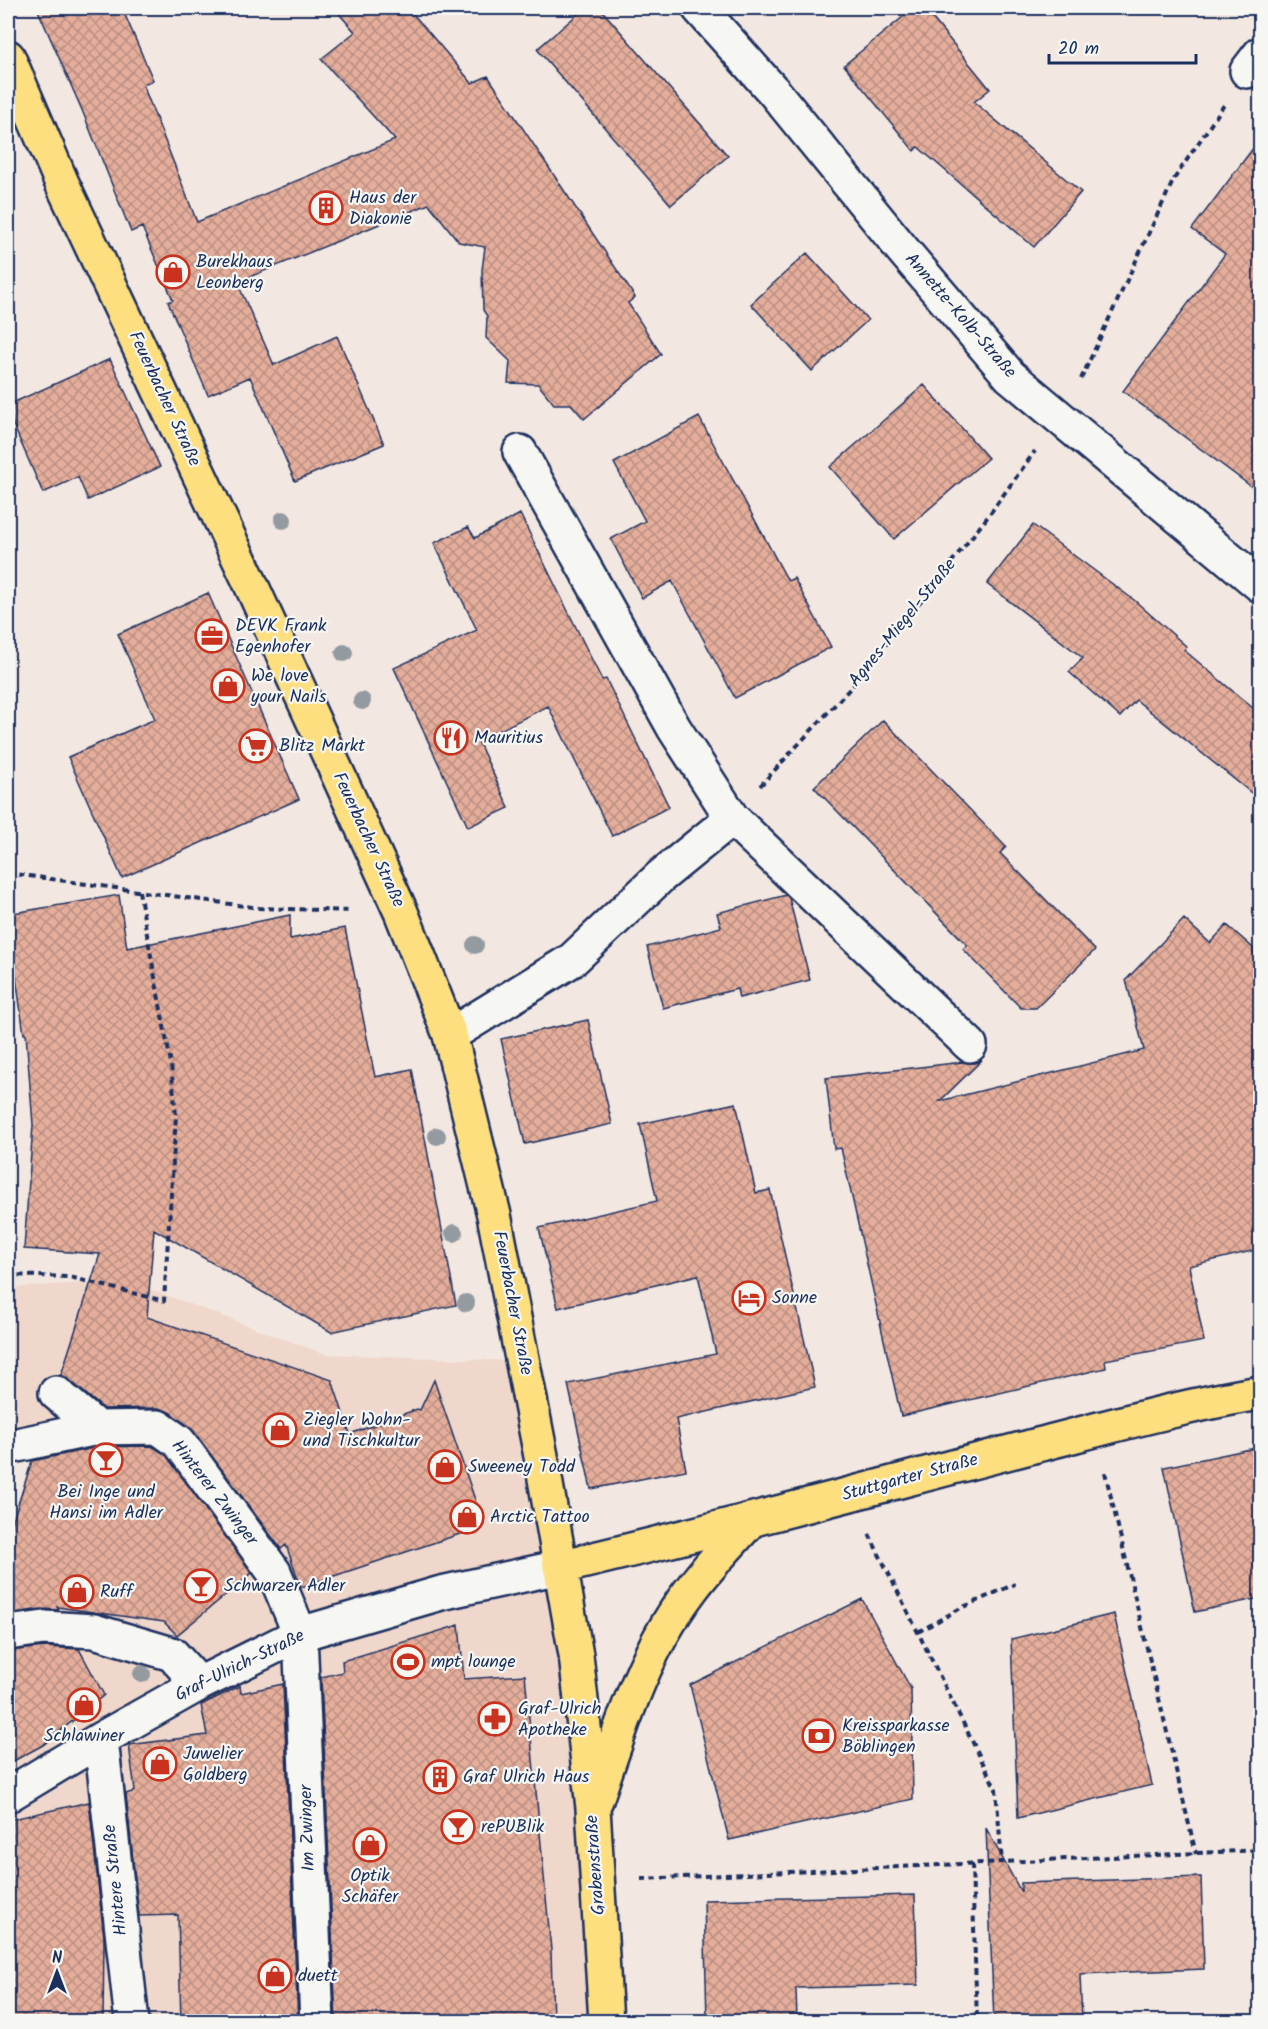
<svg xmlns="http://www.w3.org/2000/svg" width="1268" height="2029" font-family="Kalam,sans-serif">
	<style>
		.built { fill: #efd7cc }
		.building { fill: url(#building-cross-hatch); stroke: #1b2f5e; stroke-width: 1.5 }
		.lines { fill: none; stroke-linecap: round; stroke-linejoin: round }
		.minor-casing { stroke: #1b2f5e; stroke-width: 38 }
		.major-casing { stroke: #1b2f5e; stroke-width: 38 }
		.path { stroke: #1b2f5e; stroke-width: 4; stroke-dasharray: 6 4.5; stroke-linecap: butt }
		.minor { stroke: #f6f6f2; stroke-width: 33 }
		.major { stroke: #fedf80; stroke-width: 33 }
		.tree { fill: #939aa0 }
		.labels { text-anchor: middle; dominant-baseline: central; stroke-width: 4.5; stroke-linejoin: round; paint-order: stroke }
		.poi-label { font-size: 18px; fill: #1b2f5e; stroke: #f6f6f2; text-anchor: start }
		.street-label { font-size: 18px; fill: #1b2f5e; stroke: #f6f6f2 }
	</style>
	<defs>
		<pattern id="building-cross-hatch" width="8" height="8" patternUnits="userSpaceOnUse" patternTransform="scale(1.5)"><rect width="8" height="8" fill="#e5ae9b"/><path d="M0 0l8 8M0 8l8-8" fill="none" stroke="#b98e82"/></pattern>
	</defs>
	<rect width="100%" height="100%" fill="#f3e8e1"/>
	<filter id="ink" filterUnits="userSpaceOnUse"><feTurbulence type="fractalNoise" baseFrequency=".0167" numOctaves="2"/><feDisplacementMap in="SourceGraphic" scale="12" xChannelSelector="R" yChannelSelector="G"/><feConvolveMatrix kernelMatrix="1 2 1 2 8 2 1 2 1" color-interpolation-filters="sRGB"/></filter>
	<g filter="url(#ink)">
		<path class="built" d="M125,1280l200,74 194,7 95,493 -1,167h-605v-373l15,-4 -1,-42 -12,-79 42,-7 47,-10 -11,-58 -80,3v-163z"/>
		<path class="building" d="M37,8h85l31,72 -10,5 54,137 198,-82 -74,-81 34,-27 -21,-24h74l64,75 16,-7 147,221 -7,6 33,51 -77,65 -13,-15h-17l-16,-20 -30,-1 2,-22 -24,-23 1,-22 -4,-6 -1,-40 3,-23 -26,-5 -30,-38 -192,78 37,83 63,-29 47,108 -89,37 -45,-104 -42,18 -40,-93 5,-2 -31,-73 -11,5 -49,-122z
			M585,8h15l128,148 -57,49 -134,-156z
			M914,8h10l66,81 -16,13 107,90 -47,55 -116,-100 -4,4 -70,-86z
			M1260,139v354l-137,-102 102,-137 -33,-25z
			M807,253l61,67 -56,51 -61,-67z
			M110,359l50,108 -72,33 -10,-23 -35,16 -35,-80v-8z
			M924,385l64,73 -94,81 -64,-72z
			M699,417l89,164 6,-3 37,69 -96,51 -63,-117 -30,17 -31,-59 34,-18 -31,-58z
			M520,514l82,166 4,-1 63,128 -57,29 -64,-130 -70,35 31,67 -41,19 -74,-159 83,-38 -43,-87 34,-16 7,11z
			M1033,525l101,75 53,47 -3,3 76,64v86l-124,-100 -16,17 -51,-45 14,-14 -96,-74z
			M208,593l91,206 -177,79 -54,-121 87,-38 -37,-85z
			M883,720l123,127 -6,6 95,97 -59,58h-15l-58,-59 4,-4 -153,-158z
			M119,895l8,53 163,-33v24l55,-11 30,149 37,-8 44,236 -125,27 -177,-103 -7,88 185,63 18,54 67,-25 3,1 14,-30 50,146 -183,61 -15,-42 -5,4 -91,-122 -21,-15 -11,-4 -54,1 -36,-30 -7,-4 39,-121 -76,-5 9,-124 -7,-91h-2l-10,-71h-2l-4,-25v-24z
			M786,895l3,3 21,82 -71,18 -2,-9 -74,19 -16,-61 74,-20 -4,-14z
			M1184,919l26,24 17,-18 26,23 7,36v265l-71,17 15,75 -99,19 1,8 -205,48 -60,-268 -7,1 -8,-71 137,-16 12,1 7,-3 -42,41 204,-51 -18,-70z
			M588,1020l24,104 -87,20 -24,-105z
			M736,1103l20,90 14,-3 45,197 -139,32 10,51 -95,19 -23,-105 148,-30 -18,-79 -140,33 -19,-80 118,-27 -17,-77z
			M152,1446l14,9 86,118 -75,62 -13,-13 -107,-15 2,3 -18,-1 -33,5v-101l4,10 20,-62 67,-14z
			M1260,1447v151l-65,14 -31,-145z
			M862,1599l49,90 2,110 -184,41 -39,-155z
			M1114,1614l38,171 -134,33 -7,-179z
			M459,1625l5,54 61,-4 26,275 2,72h-217l-15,-345 22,-5 -1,-11z
			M45,1647l34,2 25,46 -61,50 -35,19v-113z
			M283,1684l15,338h-117l-3,-107 -39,1 -13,-122 9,-3 -6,-46 78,-10 -6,-30 39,-19 1,7z
			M89,1802l15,136 -1,84h-95v-202z
			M986,1828l35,64v-9l180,-6 3,92 -124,5 2,48h-88z
			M915,1895l3,90 -122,3 1,34h-90l-3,-122z"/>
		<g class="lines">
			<defs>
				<path id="minor" d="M699,8l76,85 127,156 108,127 250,209
					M1247,71l13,-17
					M520,452l154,276 58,90 238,227
					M450,1035l122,-75 89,-84 71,-58
					M56,1393l41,35
					M8,1447l89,-19 61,-1 21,15 95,130 26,62 17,388
					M8,1633l36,-5 50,3 78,23 27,30
					M101,1739l31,283
					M8,1795l93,-56 98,-55 101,-50 141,-41 119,-26"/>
				<path id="major" d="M8,57l53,124 187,397 153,334 49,123 44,180 47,241 35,199 17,153 13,214
					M560,1567c155,-36 308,-78 462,-118 79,-20 158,-43 238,-56
					M596,1800c25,-73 47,-147 94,-209 18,-25 40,-47 60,-70"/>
			</defs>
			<use href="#minor" class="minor-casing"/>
			<use href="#major" class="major-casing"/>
			<path class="path" d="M1081,379l93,-200 50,-74
				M760,786l96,-104 130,-163 49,-68
				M8,873l251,35 93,3
				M8,1275l62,2 94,24 12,-185 -5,-52 -32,-173
				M1105,1472l91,382
				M869,1534l127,255 6,74
				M918,1632l43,-24 54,-24
				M972,1864l5,158
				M641,1879l619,-29"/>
			<use href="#minor" class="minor"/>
			<use href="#major" class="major"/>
		</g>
		<g class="tree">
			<circle cx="283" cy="520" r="9"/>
			<circle cx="344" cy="653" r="9"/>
			<circle cx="362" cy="701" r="9"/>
			<circle cx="475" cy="945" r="9"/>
			<circle cx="437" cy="1136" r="9"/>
			<circle cx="454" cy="1233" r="9"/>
			<circle cx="466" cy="1303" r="9"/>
			<circle cx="142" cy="1674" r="9"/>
		</g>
	</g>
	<defs>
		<symbol id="building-ring" viewBox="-11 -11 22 22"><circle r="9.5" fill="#f6f6f2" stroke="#c8321e" stroke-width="1.5"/><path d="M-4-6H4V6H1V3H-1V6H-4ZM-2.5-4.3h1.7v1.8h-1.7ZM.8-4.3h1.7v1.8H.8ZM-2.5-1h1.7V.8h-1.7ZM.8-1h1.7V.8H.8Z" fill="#c8321e"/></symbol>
		<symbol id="shop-ring" viewBox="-11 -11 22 22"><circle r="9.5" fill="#f6f6f2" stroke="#c8321e" stroke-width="1.5"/><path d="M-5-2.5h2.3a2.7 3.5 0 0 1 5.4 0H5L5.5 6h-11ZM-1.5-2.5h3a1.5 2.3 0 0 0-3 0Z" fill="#c8321e"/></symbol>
		<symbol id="office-ring" viewBox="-11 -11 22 22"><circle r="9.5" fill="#f6f6f2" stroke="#c8321e" stroke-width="1.5"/><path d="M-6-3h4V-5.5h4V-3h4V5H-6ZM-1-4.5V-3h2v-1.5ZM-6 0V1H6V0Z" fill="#c8321e"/></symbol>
		<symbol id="restaurant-ring" viewBox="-11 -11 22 22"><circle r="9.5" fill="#f6f6f2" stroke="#c8321e" stroke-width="1.5"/><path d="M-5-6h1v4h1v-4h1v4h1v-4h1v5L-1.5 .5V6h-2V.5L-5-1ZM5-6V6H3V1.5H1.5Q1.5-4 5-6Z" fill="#c8321e"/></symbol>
		<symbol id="supermarket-ring" viewBox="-11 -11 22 22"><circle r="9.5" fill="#f6f6f2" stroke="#c8321e" stroke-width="1.5"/><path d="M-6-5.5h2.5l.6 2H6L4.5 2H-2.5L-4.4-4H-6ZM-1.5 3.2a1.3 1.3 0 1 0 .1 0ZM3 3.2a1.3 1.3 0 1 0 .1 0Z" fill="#c8321e"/></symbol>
		<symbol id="hotel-ring" viewBox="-11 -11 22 22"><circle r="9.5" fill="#f6f6f2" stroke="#c8321e" stroke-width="1.5"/><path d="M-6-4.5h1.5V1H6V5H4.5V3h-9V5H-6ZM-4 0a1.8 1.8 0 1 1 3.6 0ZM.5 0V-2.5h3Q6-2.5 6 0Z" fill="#c8321e"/></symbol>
		<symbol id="bar-ring" viewBox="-11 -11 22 22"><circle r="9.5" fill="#f6f6f2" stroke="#c8321e" stroke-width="1.5"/><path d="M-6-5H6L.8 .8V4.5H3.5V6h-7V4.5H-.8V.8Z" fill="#c8321e"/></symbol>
		<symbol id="stadium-ring" viewBox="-11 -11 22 22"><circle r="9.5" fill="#f6f6f2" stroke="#c8321e" stroke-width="1.5"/><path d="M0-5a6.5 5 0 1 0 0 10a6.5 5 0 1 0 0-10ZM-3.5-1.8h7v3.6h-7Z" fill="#c8321e"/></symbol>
		<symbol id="pharmacy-ring" viewBox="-11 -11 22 22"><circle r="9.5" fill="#f6f6f2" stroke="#c8321e" stroke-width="1.5"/><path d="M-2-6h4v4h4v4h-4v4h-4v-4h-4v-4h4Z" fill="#c8321e"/></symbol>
		<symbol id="bank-ring" viewBox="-11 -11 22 22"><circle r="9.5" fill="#f6f6f2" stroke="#c8321e" stroke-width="1.5"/><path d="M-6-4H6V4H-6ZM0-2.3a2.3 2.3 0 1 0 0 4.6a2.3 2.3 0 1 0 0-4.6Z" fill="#c8321e"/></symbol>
	</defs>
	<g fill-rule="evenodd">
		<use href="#building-ring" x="307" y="189" width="38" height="38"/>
		<use href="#shop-ring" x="154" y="253" width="38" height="38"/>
		<use href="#office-ring" x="193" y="617" width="38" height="38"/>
		<use href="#shop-ring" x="209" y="667" width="38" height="38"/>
		<use href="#restaurant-ring" x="432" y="719" width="38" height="38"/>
		<use href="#supermarket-ring" x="237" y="727" width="38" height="38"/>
		<use href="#hotel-ring" x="730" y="1279" width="38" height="38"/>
		<use href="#shop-ring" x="261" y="1411" width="38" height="38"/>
		<use href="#bar-ring" x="87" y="1441" width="38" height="38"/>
		<use href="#shop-ring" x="426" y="1448" width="38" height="38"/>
		<use href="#shop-ring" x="448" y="1498" width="38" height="38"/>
		<use href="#bar-ring" x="182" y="1567" width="38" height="38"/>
		<use href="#shop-ring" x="58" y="1573" width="38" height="38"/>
		<use href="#stadium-ring" x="389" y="1643" width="38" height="38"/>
		<use href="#shop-ring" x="65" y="1686" width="38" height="38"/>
		<use href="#pharmacy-ring" x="476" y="1700" width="38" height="38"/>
		<use href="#bank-ring" x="800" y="1717" width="38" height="38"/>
		<use href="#shop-ring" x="141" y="1745" width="38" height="38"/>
		<use href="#building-ring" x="421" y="1758" width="38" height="38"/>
		<use href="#bar-ring" x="439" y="1808" width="38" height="38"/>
		<use href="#shop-ring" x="351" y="1826" width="38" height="38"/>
		<use href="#shop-ring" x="256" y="1957" width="38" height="38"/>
	</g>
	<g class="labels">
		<g class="poi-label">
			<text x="349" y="198">Haus der<tspan x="349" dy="21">Diakonie</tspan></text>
			<text x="196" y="262">Burekhaus<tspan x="196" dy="21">Leonberg</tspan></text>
			<text x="235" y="626">DEVK Frank<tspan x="235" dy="21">Egenhofer</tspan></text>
			<text x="251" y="676">We love<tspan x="251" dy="21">your Nails</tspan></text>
			<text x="474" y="738">Mauritius</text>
			<text x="279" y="746">Blitz Markt</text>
			<text x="772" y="1298">Sonne</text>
			<text x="303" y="1420">Ziegler Wohn-<tspan x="303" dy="21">und Tischkultur</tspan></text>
			<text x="468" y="1467">Sweeney Todd</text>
			<text x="106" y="1492" text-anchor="middle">Bei Inge und<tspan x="106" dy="21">Hansi im Adler</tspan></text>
			<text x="490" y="1517">Arctic Tattoo</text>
			<text x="224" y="1586">Schwarzer Adler</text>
			<text x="100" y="1592">Ruff</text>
			<text x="431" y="1662">mpt lounge</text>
			<text x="518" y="1709">Graf-Ulrich<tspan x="518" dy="21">Apotheke</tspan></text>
			<text x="842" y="1726">Kreissparkasse<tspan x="842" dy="21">Böblingen</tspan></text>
			<text x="84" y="1736" text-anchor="middle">Schlawiner</text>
			<text x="183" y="1754">Juwelier<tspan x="183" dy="21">Goldberg</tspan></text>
			<text x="463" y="1777">Graf Ulrich Haus</text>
			<text x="481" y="1827">rePUBlik</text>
			<text x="370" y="1876" text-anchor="middle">Optik<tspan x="370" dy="21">Schäfer</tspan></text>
			<text x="298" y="1976">duett</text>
		</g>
		<g class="street-label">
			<text transform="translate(960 316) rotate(49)">Annette-Kolb-Straße</text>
			<text transform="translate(164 399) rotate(65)">Feuerbacher Straße</text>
			<text transform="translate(903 623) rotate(-51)">Agnes-Miegel-Straße</text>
			<text transform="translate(368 840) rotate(65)">Feuerbacher Straße</text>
			<text transform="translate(512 1303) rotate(79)">Feuerbacher Straße</text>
			<text transform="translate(910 1478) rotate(-15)">Stuttgarter Straße</text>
			<text transform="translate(214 1493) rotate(52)">Hinterer Zwinger</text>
			<text transform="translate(240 1666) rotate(-26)">Graf-Ulrich-Straße</text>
			<text transform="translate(308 1828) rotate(-92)">Im Zwinger</text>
			<text transform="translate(596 1865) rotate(-94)">Grabenstraße</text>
			<text transform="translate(116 1880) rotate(-96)">Hintere Straße</text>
		</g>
	</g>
	<rect width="1268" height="2029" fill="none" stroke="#f6f6f2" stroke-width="30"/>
	<rect x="15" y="15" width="1238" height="1999" fill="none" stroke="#1b2f5e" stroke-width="2" filter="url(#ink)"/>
	<g transform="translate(57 1972)" stroke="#f6f6f2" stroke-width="4.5" paint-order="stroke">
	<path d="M0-4.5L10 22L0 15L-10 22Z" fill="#1b2f5e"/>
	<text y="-9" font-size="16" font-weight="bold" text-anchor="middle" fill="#1b2f5e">N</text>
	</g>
	<path d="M1049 54v9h147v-9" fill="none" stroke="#1b2f5e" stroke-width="3"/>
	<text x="1058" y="54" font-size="18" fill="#1b2f5e" stroke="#f6f6f2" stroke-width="4.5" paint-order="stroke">20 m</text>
</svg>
